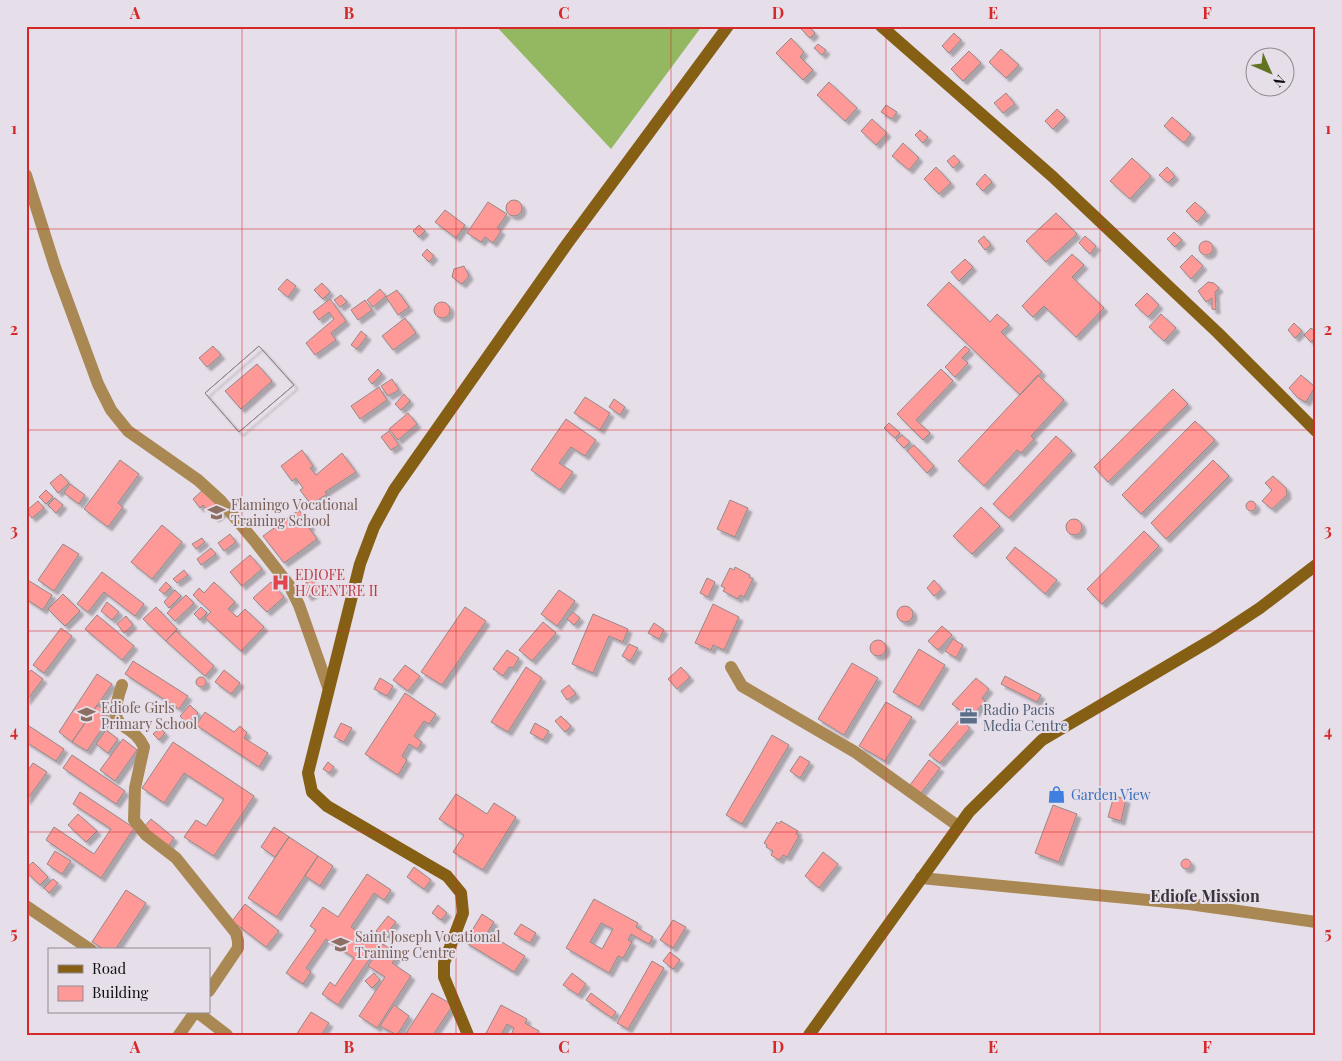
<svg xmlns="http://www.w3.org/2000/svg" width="1342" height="1061" font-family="'Playfair Display',serif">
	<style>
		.forest { fill: #93b861 }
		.building { fill: #fe9998; stroke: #968888; fill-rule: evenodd; filter: url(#shadow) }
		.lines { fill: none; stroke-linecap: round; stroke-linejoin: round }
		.street { stroke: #a98853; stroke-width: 12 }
		.secondary { stroke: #855f14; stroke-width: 12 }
		.grid { fill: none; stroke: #d62828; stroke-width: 1; stroke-opacity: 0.55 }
		.labels { text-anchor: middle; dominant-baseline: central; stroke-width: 4; stroke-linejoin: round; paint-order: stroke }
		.education-label { font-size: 14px; fill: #785e54; stroke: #e6dee8; text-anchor: start }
		.health-label { font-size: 14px; fill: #be3a42; stroke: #e6dee8; text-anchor: start }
		.service-label { font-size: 14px; fill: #4e5e75; stroke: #e6dee8; text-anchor: start }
		.shop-label { font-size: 14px; fill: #366cbe; stroke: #e6dee8; text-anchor: start }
		.quarter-label { font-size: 16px; font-weight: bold; fill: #39333c; stroke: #e6dee8 }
		.neatline { fill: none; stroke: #d62828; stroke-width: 2 }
		.grid-label { font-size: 16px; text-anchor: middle; font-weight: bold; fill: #d62828 }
	</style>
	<defs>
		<filter id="shadow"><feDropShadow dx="4" dy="4" stdDeviation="1" flood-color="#0004"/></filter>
	</defs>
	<rect width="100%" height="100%" fill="#e6dee8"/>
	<path class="forest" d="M496,26h206l-91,123z"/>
	<path class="building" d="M804,26h4l7,7 -5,5 -9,-9z
		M954,33l7,7 -12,13 -7,-7z
		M791,38l13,14 -4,5 13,13 -10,10 -27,-27z
		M818,44l8,6 -4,5 -8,-7z
		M1001,49l18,16 -13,13 -17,-16z
		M969,51l12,12 -18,18 -12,-12z
		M829,82l28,26 -12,13 -28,-26z
		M1006,93l9,11 -12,9 -9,-10z
		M886,105l11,7 -5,7 -11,-7z
		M1057,109l8,8 -12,12 -8,-8z
		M1172,117l19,17 -7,9 -20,-17z
		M872,119l15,14 -11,12 -15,-14z
		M920,130l8,7 -5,6 -8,-8z
		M903,143l16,15 -10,12 -17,-14z
		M954,155l6,7 -7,6 -6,-7z
		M1132,158l19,18 -21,23 -20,-18z
		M936,167l15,16 -12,11 -15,-15z
		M1167,167l8,9 -7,7 -9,-8z
		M985,174l7,8 -9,9 -7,-7z
		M506 208a8 8 0 1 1 16 0a8 8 0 1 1-16 0Z
		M488,202l19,12 -10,14 4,3 -8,12 -8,-6 -4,5 -14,-9z
		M1195,202l11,10 -9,10 -11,-11z
		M445,210l20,15 -9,13 -21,-16z
		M1056,213l21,21 -31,28 -20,-21z
		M419,225l6,6 -6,6 -6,-6z
		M1174,232l8,8 -7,7 -8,-8z
		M984,236l7,9 -6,5 -7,-9z
		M1085,236l11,10 -6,8 -11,-11z
		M1199 248a7 7 0 1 1 14 0a7 7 0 1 1-14 0Z
		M427,249l7,7 -5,6 -7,-7z
		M1072,254l12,11 -12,12 32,31 -28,29 -32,-31 -11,11 -11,-11z
		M1192,255l11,11 -12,13 -11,-12z
		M965,259l8,8 -14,14 -8,-9z
		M464,266l5,10 -7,8 -10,-7 2,-8z
		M287,279l9,7 -8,11 -10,-8z
		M949,282l41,40 7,-8 12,11 -8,7 41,40 -22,23 -93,-90z
		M1208,282l6,1 5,5 -4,4 1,18 -4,-1v-11l-6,4 -8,-11z
		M322,283l8,9 -7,7 -9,-9z
		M380,289l6,7 -13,11 -6,-7z
		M397,290l12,17 -11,8 -12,-18z
		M1147,293l12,12 -11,12 -13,-12z
		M341,295l6,7 -7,5 -6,-7z
		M330,299l16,22 -15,12 5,7 -21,15 -9,-12 28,-24 -5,-7 -10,8 -6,-8z
		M365,300l7,10 -14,10 -7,-10z
		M434 310a8 8 0 1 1 16 0a8 8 0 1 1-16 0Z
		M1161,314l15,14 -12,13 -15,-14z
		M405,318l11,15 -23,17 -11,-14z
		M1294,323l8,8 -7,7 -7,-8z
		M1311,328l5,4v5l-5,5 -7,-7z
		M361,331l6,5 -10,13 -6,-4z
		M213,346l8,9 -14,12 -8,-9z
		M259,346l35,39 -55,47 -34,-39zM257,364l15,17 -31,28 -16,-18z
		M259,346l35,39 -55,47 -34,-39z
		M965,346l5,4 -8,8 6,5 -13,14 -10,-10z
		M378,369l4,5 -10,10 -4,-5z
		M941,369l12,12 -37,39 14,13 -7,7 -26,-26z
		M1038,375l26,25 -33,36 3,3 -13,14 -4,-3 -33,36 -26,-25z
		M1301,375l14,12 -9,15 -8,-4 -9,-10z
		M392,379l7,11 -11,6 -7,-10z
		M379,387l8,13 -27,19 -9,-13z
		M1173,389l15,15 -80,78 -14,-15z
		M404,394l6,7 -9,9 -6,-6z
		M585,397l25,16 -10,17 -26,-17z
		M614,399l11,8 -5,8 -11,-8z
		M408,413l9,11 -19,16 -9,-11z
		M566,419l30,21 -11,16 -14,-9 -12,16 14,9 -13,18 -29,-20z
		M1195,421l20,19 -74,74 -19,-19z
		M889,423l11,10 -5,5 -11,-10z
		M389,431l10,14 -8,5 -10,-13z
		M902,435l8,7 -6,6 -8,-8z
		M1056,436l16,15 -63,67 -16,-14z
		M914,445l20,21 -7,7 -20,-22z
		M302,450l11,16 -3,2 6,7 26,-22 14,19 -31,20 2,2 -13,9h-4l-10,-13 3,-2 -7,-10 -4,3 -11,-15z
		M120,460l19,14 -21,29 5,4 -15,20 -24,-18z
		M1213,460l16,16 -63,63 -15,-16z
		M61,474l8,9 -11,10 -8,-10z
		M1273,476l13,12 1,7 -15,14 -10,-8 10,-11 -7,-7z
		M70,484l15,11 -6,9 -15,-11z
		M204,489l19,23 -8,6 -12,-13 -3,3 -7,-9z
		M46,490l7,7 -7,7 -7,-7z
		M55,498l8,7 -7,8 -8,-8z
		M730,500l18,8 -13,29 -18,-8z
		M1246 506a5 5 0 1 1 10 0a5 5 0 1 1-10 0Z
		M38,501l6,7 -12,10 -6,-7z
		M981,507l19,19 -28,28 -19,-18z
		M299,510l12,16 -2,2 8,11 -33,24 -21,-27z
		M1066 527a8 8 0 1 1 16 0a8 8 0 1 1-16 0Z
		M162,525l20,17 -30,37 -21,-17z
		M1144,531l15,15 -57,58 -15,-15z
		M230,534l6,8 -12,9 -6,-8z
		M202,538l3,4 -9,7 -4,-5z
		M63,544l16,10 -25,37 -16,-11z
		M1015,547l42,33 -12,14 -39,-36z
		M211,548l5,6 -15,11 -4,-6z
		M250,555l12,14 -20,17 -12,-14z
		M735,567l15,8 -1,2 4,2 -9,18 -4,-2 -2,4 -15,-8 2,-3 -4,-2 9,-18 4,2z
		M184,570l4,5 -11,8 -4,-4z
		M102,572l42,32 -9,12 -31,-24 -16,20 -11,-8z
		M707,578l8,4 -7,15 -8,-4z
		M26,579l26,16 -9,15 -17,-11z
		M312,579l7,11 -11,7 -7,-11z
		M934,580l8,9 -8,7 -7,-8z
		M166,582l5,5 -7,7 -5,-4z
		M214,582l21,20 -7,7 9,8 8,-8 19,18 -23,24 -36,-33 6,-6 -18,-17 6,-7 5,5z
		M271,582l13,15 -17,15 -14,-14z
		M175,590l6,6 -12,12 -5,-6z
		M559,590l16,11 -18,25 -16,-12z
		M63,594l17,17 -15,15 -17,-17z
		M186,595l8,8 -19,18 -8,-8z
		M107,602l12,10 -7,8 -11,-9z
		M713,604l26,13 -15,33 -11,-5 -2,5 -16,-7z
		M897 614a8 8 0 1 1 16 0a8 8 0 1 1-16 0Z
		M156,607l21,22 -11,12 -23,-22z
		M201,607l6,6 -7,7 -6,-6z
		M465,607l21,14 -44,64 -21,-13z
		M573,612l7,6 -6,7 -7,-6z
		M593,614l35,15 -5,13 -14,-6 -16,37 -21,-9z
		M97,615l37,31 -12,14 -37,-31z
		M126,616l7,9 -9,8 -7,-9z
		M543,622l13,11 -24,28 -13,-11z
		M654,623l10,7 -5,9 -11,-6z
		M942,626l10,9 -14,15 -10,-9z
		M61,628l11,8 -28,37 -11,-8z
		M176,631l38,35 -9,10 -39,-35z
		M953,639l10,6 -7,13 -11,-7z
		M870 648a8 8 0 1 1 16 0a8 8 0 1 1-16 0Z
		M629,644l9,4 -8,13 -8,-5z
		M919,649l26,16 -26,42 -26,-15z
		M507,650l12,8 -6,10 -4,-1 -6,9 -10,-7z
		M133,661l55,35 -9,13 -54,-35z
		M852,663l26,15 -34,57 -26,-16z
		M405,665l15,11 -12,15 -15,-11z
		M526,667l16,11 -34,54 -17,-10z
		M681,667l9,10 -13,12 -9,-10z
		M31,670l12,9 -17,22v-25z
		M224,670l16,13 -9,11 -16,-12z
		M97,674l15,10 -40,58 -13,-10z
		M1005,676l36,19 -4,7 -36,-18z
		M196 682a5 5 0 1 1 10 0a5 5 0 1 1-10 0Z
		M380,678l13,8 -6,10 -13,-7z
		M976,678l13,11 -7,9 3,3 -10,12 -6,-4 -4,5 -13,-10z
		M569,685l7,9 -9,6 -6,-9z
		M405,693l31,21 -7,10 -5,-3 -10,15 8,6 -5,7 -8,-5 -7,12 5,4 -9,15 -33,-21z
		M886,702l26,15 -27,44 -26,-15z
		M97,705l11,7 -7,6 6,3 -20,30 -15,-9z
		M190,705l8,8 -11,11 -7,-8z
		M205,712l29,20 6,-6 7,7 -3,5 24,15 -9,14 -63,-42z
		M561,716l10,10 -6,6 -10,-11z
		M960,719l10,9 -30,35 -11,-8z
		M341,723l11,5 -8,14 -10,-5z
		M535,723l14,8 -6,9 -13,-7z
		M26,724l38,25 -8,12 -30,-19z
		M160,728l5,5 -6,7 -6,-6z
		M106,730l12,9 -10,14 -12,-9z
		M772,735l17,10 -47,79 -16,-9z
		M123,739l14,11 -22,31 -15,-11z
		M173,742l81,54 -40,60 -30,-19 12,-17 10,6 18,-27 -40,-26 -20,30 -22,-15z
		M72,755l53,36 -9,13 -53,-36z
		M800,756l10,6 -10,16 -10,-7z
		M929,760l11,8 -19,25 -11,-8z
		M328,762l6,5 -5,6 -6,-4z
		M33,763l14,9 -21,29v-28z
		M80,792l54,36 -33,50 -55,-38 8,-13 40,27 17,-25 -38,-25z
		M456,794l31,20 7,-11 22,14 -33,53 -30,-18 11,-17 -25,-16z
		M1114,796l12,3 -5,22 -13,-4z
		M1053,805l24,9 -18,48 -24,-9z
		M78,814l19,17 -11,11 -18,-17z
		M151,819l23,19 -7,10 -24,-20z
		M781,821l17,10 -2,3 3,2 -12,21 -4,-2 -4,5 -8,-5 2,-4 -7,-4 1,-2 -3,-2 13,-21 2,2z
		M274,827l15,10 -14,20 -14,-10z
		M289,837l29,19 -41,61 -29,-19z
		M55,851l16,10 -9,13 -15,-10z
		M823,852l15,12 -19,24 -14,-12z
		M318,856l15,10 -13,20 -15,-10z
		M1181 864a5 5 0 1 1 10 0a5 5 0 1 1-10 0Z
		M33,862l15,15 -8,8 -14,-13v-4z
		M414,867l17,13 -7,9 -17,-12z
		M367,874l24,16 -7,10 -10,-7 -23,34 28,18 -41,60 -16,-11 8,-12 5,4 19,-28 -28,-19 -20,29 5,4 -8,12 -17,-11 30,-43 -6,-4 13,-19 15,10z
		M53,879l5,4 -9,10 -5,-5z
		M126,890l20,13 -31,47h-10l-13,-8z
		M594,899l44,24 -2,4 17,10 -4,7 -18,-10 -3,6 4,2 -9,16 -5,-2 -9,17 -43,-25zM601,923l12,6 -11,20 -12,-7z
		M245,904l34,27 -13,16 -34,-26z
		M438,905l9,8 -6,7 -9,-7z
		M482,914l12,8 -7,11 38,23 -11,16 -49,-30z
		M388,916l8,6 -12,15 -8,-6z
		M673,920l13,7 -13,21 -13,-8z
		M521,924l15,9 -6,10 -16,-9z
		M383,944l15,10 -6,9 19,13 -34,52 -18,-12 26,-39 -17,-11z
		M670,952l10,8 -7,9 -10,-8z
		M652,961l12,7 -36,61 -11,-6z
		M374,973l6,7 -8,8 -7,-7z
		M572,973l14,11 -8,11 -15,-10z
		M432,993l21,12 -20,30h-28z
		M591,993l25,19 -4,6 -26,-18z
		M394,1005l15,11 -12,19 -17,-9z
		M501,1005l26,14 -2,4 14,8 -3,4h-25l3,-7 -7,-4 -6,11h-16z
		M311,1012l18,11 -8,12h-25z"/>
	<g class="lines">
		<path class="street" d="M26,175l29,92 43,117 13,26 17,21 70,49 23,21 36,43 32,41 10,20 29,82
			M731,667l11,19 113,66 103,74
			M122,685c-18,52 8,32 22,62l-9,41 -1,32 12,15 30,23 60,75 2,8v7l-29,43
			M921,878l268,26 127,18
			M26,906l65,44
			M197,1012l30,23
			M179,1035l16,-23"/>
		<path class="secondary" d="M881,26l172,151 165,156 98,98
			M468,1035l-24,-58v-14l19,-50 -2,-20 -14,-17 -120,-70 -15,-14 -4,-19 52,-209 14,-37 20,-37 173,-246 161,-218
			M809,1035l160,-223 73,-72 171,-101 47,-31 56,-43"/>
	</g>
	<path class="grid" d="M242,26v1009M456,26v1009M671,26v1009M886,26v1009M1100,26v1009M26,229h1290M26,430h1290M26,631h1290M26,832h1290"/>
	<defs>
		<symbol id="school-bare" viewBox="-9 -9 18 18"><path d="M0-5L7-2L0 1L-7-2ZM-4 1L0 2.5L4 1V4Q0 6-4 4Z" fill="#8d6e63" stroke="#e6dee8" stroke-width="2.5" paint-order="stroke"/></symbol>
		<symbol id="hospital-bare" viewBox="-9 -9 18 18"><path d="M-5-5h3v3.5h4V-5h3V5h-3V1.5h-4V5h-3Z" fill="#e0444e" stroke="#e6dee8" stroke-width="2.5" paint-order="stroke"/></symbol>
		<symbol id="office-bare" viewBox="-9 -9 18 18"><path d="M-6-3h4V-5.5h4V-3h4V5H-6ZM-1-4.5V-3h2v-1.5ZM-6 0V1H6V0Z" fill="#5c6f8a" stroke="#e6dee8" stroke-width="2.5" paint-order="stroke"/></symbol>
		<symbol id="shop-bare" viewBox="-9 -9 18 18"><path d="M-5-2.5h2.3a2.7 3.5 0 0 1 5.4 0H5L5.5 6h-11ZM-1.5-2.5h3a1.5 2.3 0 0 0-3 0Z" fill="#3f7fe0" stroke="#e6dee8" stroke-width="2.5" paint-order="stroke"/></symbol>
	</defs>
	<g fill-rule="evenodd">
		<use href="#school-bare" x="204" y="500" width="25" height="25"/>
		<use href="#hospital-bare" x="268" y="570" width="25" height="25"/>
		<use href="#school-bare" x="74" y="702" width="25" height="25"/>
		<use href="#office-bare" x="956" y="704" width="25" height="25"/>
		<use href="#shop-bare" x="1044" y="782" width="25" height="25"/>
		<use href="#school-bare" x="328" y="932" width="25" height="25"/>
	</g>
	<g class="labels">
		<g class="education-label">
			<text x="231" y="504">Flamingo Vocational<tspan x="231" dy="16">Training School</tspan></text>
			<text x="101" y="707">Ediofe Girls<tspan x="101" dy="16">Primary School</tspan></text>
			<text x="355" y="936">Saint Joseph Vocational<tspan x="355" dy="16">Training Centre</tspan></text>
		</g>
		<g class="health-label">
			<text x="295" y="574">EDIOFE<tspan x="295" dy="16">H/CENTRE II</tspan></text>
		</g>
		<g class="service-label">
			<text x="983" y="709">Radio Pacis<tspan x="983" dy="16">Media Centre</tspan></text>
		</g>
		<g class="shop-label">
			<text x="1071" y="794">Garden View</text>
		</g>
		<g class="quarter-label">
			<text x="1205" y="895">Ediofe Mission</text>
		</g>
	</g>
	<rect width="1342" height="1061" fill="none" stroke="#e6dee8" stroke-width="55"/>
	<rect x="48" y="948" width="162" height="65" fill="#e6dee8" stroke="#908a92"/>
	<rect x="58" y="965" width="25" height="8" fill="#855f14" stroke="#908a92"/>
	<text x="92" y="974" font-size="15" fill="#0f0d10">Road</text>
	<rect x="58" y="986" width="25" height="15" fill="#fe9998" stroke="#908a92"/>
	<text x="92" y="998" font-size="15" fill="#0f0d10">Building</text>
	<g transform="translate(1270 72) rotate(135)"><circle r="24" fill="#e6dee8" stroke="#908a92"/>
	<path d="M0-4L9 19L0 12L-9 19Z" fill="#627422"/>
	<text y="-8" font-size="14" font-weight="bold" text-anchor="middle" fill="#0f0d10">N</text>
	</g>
	<rect x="28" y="28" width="1286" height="1006" class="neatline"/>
	<g class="grid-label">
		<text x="135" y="19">A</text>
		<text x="349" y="19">B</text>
		<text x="564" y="19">C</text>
		<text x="778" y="19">D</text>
		<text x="993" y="19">E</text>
		<text x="1207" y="19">F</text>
		<text x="14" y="134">1</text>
		<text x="1328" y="134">1</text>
		<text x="14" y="335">2</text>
		<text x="1328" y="335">2</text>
		<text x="14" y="536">3</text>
		<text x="1328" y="536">3</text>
		<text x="14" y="737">4</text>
		<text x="1328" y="737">4</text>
		<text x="14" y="939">5</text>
		<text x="1328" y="939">5</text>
		<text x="135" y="1053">A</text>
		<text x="349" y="1053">B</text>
		<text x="564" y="1053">C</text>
		<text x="778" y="1053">D</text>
		<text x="993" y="1053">E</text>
		<text x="1207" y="1053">F</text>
	</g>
</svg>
